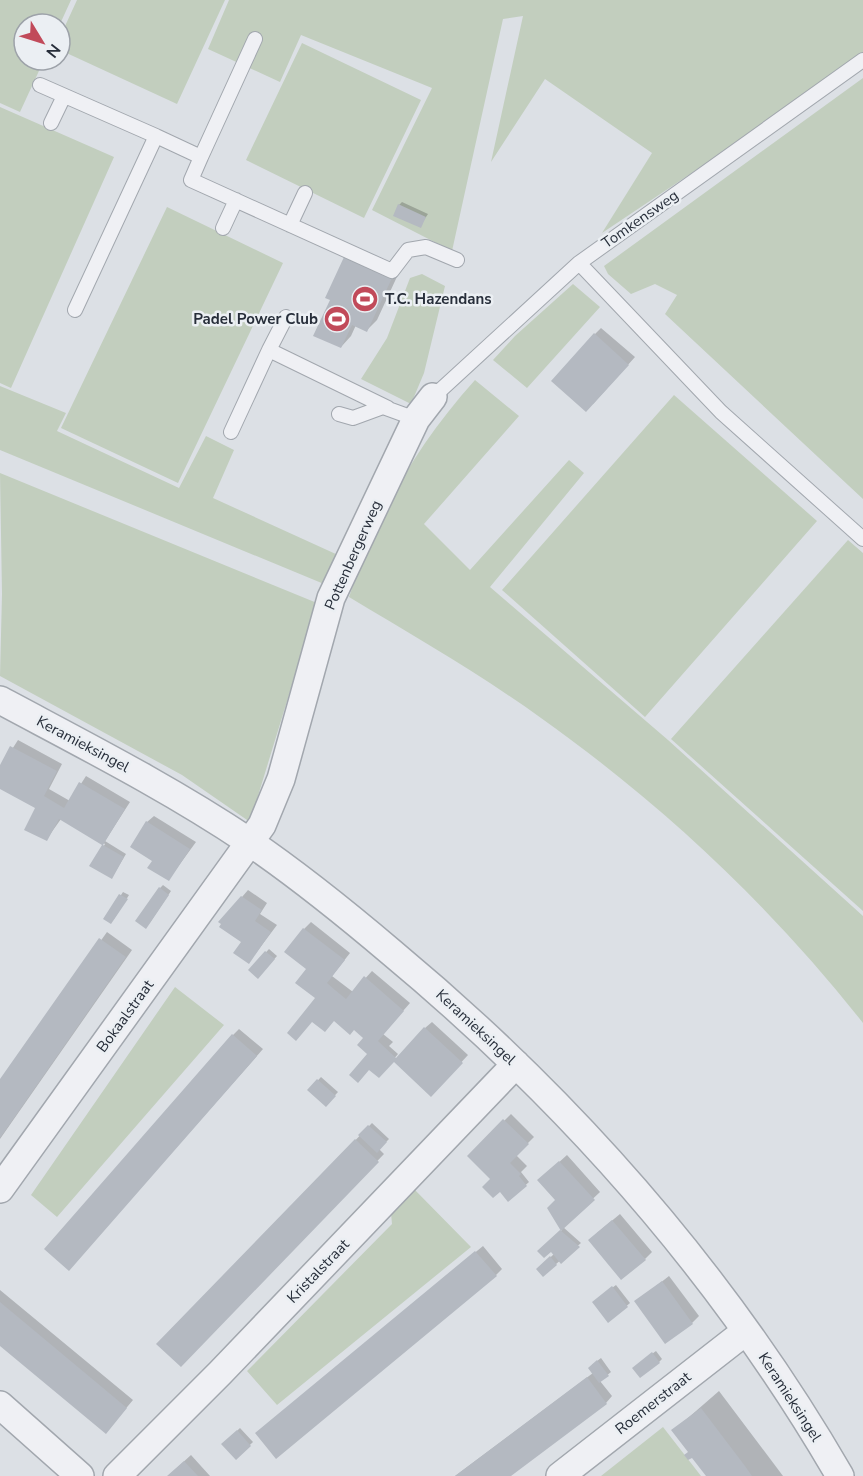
<svg xmlns="http://www.w3.org/2000/svg" width="863" height="1476" font-family="'Nunito Sans',sans-serif">
	<style>
		.green { fill: #c2cebe }
		.shadow { fill: #0003 }
		.building { fill: #b4b9c1 }
		.lines { fill: none; stroke-linecap: round; stroke-linejoin: round }
		.lane-casing { stroke: #a2a7ae; stroke-width: 16 }
		.street-casing { stroke: #a2a7ae; stroke-width: 30 }
		.lane { stroke: #eff0f4; stroke-width: 14 }
		.street { stroke: #eff0f4; stroke-width: 27 }
		.labels { text-anchor: middle; dominant-baseline: central; stroke-width: 5; stroke-linejoin: round; paint-order: stroke }
		.street-label { font-size: 15px; fill: #272e3a; stroke: #ebeff3 }
		.poi-label { font-size: 15px; font-weight: bold; fill: #272e3a; stroke: #ebeff3; text-anchor: start }
	</style>
	<rect width="100%" height="100%" fill="#dce0e5"/>
	<path class="green" d="M0,0h71l-11,24h-36v36h20l-24,52 -20,-9z
		M77,0h148l-48,104 -117,-54v-13z
		M229,0h634v54l-113,80 -148,99 50,-80 -107,-74 -54,83 32,-146 -20,3 -51,232 -80,-41 60,-122 -131,-53 -21,47 -72,-33z
		M302,43l119,57 -57,118 -118,-58z
		M863,78v421l-198,-185 12,-19 -22,-11 -24,10 -23,-20 -4,-8z
		M0,107l114,50 -103,231 -11,-5z
		M167,207l116,56 -105,220 -117,-55z
		M422,274l23,12 -21,87 -13,31 -50,-25 26,-41 23,-60z
		M573,284l27,23 -73,81 -34,-28 22,-24z
		M475,380l44,36 -95,108 46,46 99,-110 15,13 -94,114 178,153 195,176v107c-92,-117 -201,-219 -322,-305 -61,-44 -127,-82 -192,-121 30,-85 66,-150 126,-217z
		M0,386l66,27 -9,18 122,57 27,-52 28,14 -21,48 125,57 -14,29 -324,-134z
		M674,395l143,126 -172,196 -143,-127z
		M0,473l317,130 -67,219 -68,-47 -182,-99 2,-82z
		M848,540l15,13v358l-192,-172z
		M175,987l49,38 -167,192 -26,-22z
		M414,1189l57,58 -194,158 -30,-34 145,-147 -1,-11z
		M663,1427l38,49h-100z"/>
	<path class="shadow" d="M402,202l26,12 -8,12 -21,-21z
		M356,247l45,21 -24,52 -10,10 -11,-5 -5,11 -10,11 -9,-48 -5,-2 18,-39z
		M601,328l34,29 -42,47 2,-70z
		M18,740l44,24 -13,25 21,12 16,-25 44,26 -25,39 21,13 -12,20 -22,-8 13,-22 -44,-25 -15,21 -9,-33 -37,-20v-19z
		M154,816l42,26 -27,37 -15,-19 -7,-38z
		M163,885l8,6 -22,33 11,-36z
		M248,890l19,13 -7,11 17,11 -28,37 -6,-21 -1,-44z
		M123,892l6,3 -15,24h-9z
		M311,922l39,31 -18,23 21,16 19,-21 38,32 -27,31 10,8 -4,4 9,8 -16,19 -13,-20 -4,-15 -48,-40 -9,-30 -4,-39z
		M107,932l25,18 -132,189v-57z
		M269,949l8,7 -19,21 -8,-7z
		M432,1022l36,33 -37,40 -6,-67z
		M239,1029l24,20 -188,213 158,-227z
		M321,1077l17,15 -12,13 -17,-15z
		M511,1114l23,23 -18,18 11,11 -6,6 8,10 -20,18 -17,-21 -23,-23z
		M372,1123l17,16 -10,10 5,5 -203,211 -22,-21z
		M567,1155l33,37 -37,35 18,16 -38,32 -5,-6 16,-15 -3,-4 -12,1 23,-21 -5,-30 -11,-26z
		M620,1214l32,38 -7,7 -48,-26z
		M483,1246l19,23 -6,6 -232,152z
		M669,1276l30,40 -7,7 -56,-21z
		M616,1285l14,18 -21,18 -12,-22z
		M0,1290l133,110 -21,25 -112,-81z
		M656,1351l6,8 -3,3 -22,3z
		M601,1358l10,14 -11,9 12,15 -6,7 -98,73h-53l138,-103 -1,-8z
		M719,1391l64,85h-75l-35,-45z
		M240,1428l13,14 -17,16 -13,-14z
		M191,1455l19,21h-42z"/>
	<path class="building" d="M398,204l28,13 -5,11 -28,-12z
		M344,257l48,21 -25,54 -15,-7 -11,23 -28,-12 17,-36 -5,-2z
		M594,333l35,32 -43,47 -35,-31z
		M10,746l47,25 -13,25 20,12 15,-26 46,27 -22,36 21,12 -12,22 -23,-13 13,-21 -43,-26 -12,22 -23,-11 11,-22 -35,-19v-24z
		M146,821l44,28 -21,32 -22,-13 5,-7 -22,-14z
		M159,887l10,8 -23,34 -11,-8z
		M119,894l9,5 -17,25 -8,-5z
		M241,896l21,14 -7,11 16,11 -22,32 -16,-11 8,-11 -22,-15 2,-3 -3,-2z
		M303,928l42,32 -18,23 8,7 11,9 18,-23 40,35 -26,30 18,17 28,-31 39,36 -32,34 -37,-35 -15,16 -10,-8 -11,13 -9,-8 18,-21 -10,-9 6,-7 -9,-8 -4,5 -16,-14 -9,11 -13,-10 -16,19 -9,-8 28,-35 -20,-15 11,-14 -22,-17z
		M99,938l27,19 -126,181v-59z
		M265,951l10,8 -17,20 -10,-9z
		M232,1034l25,22 -188,215 -25,-22z
		M317,1079l19,17 -10,11 -19,-17z
		M503,1119l26,25 -19,19 11,11 -2,2 8,10 -19,16 -8,-10 -7,6 -11,-11 8,-8 -23,-23z
		M368,1125l19,17 -10,11 -19,-18z
		M355,1139l24,23 -198,205 -25,-23z
		M559,1161l36,39 -34,31 -14,-23 8,-8 -18,-20z
		M612,1220l34,40 -25,20 -33,-40z
		M560,1230l20,17 -19,17 -10,-12 -7,6 -7,-7z
		M475,1251l22,25 -221,183 -21,-26z
		M550,1256l7,9 -14,12 -7,-8z
		M662,1281l31,43 -28,20 -31,-43z
		M612,1286l16,21 -20,16 -16,-21z
		M0,1302l127,106 -21,26 -106,-88z
		M652,1352l8,11 -20,15 -8,-10z
		M597,1360l12,16 -10,7 -11,-15z
		M587,1377l20,27 -96,72h-56z
		M701,1408l44,58 7,10h-46l-14,-18 -4,2 -4,-5 4,-3 -17,-22z
		M237,1430l14,16 -15,14 -15,-16z
		M184,1461l14,15h-31z"/>
	<g class="lines">
		<defs>
			<path id="lane" d="M40,85l116,51
				M51,123l13,-27
				M201,157l-10,23 201,91 16,-21 18,-3 31,13
				M290,225l15,-32
				M223,228l13,-28
				M579,263l142,149 142,127
				M75,310l81,-174 45,21 54,-118
				M269,350l17,-33
				M433,397l146,-134 284,-203
				M339,414l14,4 30,-11 33,12
				M231,432l38,-82 119,58"/>
			<path id="street" d="M0,700c84,45 169,88 248,141 50,34 97,72 143,111 178,148 333,324 449,524
				M0,1189l262,-364 19,-46 50,-181 85,-179 17,-22
				M0,1405l80,71
				M117,1476l103,-103 296,-309
				M560,1476l186,-145"/>
		</defs>
		<use href="#lane" class="lane-casing"/>
		<use href="#street" class="street-casing"/>
		<use href="#lane" class="lane"/>
		<use href="#street" class="street"/>
	</g>
	<defs>
		<symbol id="stadium-disc" viewBox="-11 -11 22 22"><circle r="9.5" fill="#c14a5a" stroke="#ebeff3"/><path d="M0-5a6.5 5 0 1 0 0 10a6.5 5 0 1 0 0-10ZM-3.5-1.8h7v3.6h-7Z" fill="#fff"/></symbol>
	</defs>
	<g fill-rule="evenodd">
		<use href="#stadium-disc" x="350" y="284" width="30" height="30"/>
		<use href="#stadium-disc" x="322" y="304" width="30" height="30"/>
	</g>
	<g class="labels">
		<g class="street-label">
			<text transform="translate(640 219) rotate(-35)">Tomkensweg</text>
			<text transform="translate(353 555) rotate(-66)">Pottenbergerweg</text>
			<text transform="translate(83 744) rotate(28)">Keramieksingel</text>
			<text transform="translate(125 1016) rotate(-54)">Bokaalstraat</text>
			<text transform="translate(476 1027) rotate(43)">Keramieksingel</text>
			<text transform="translate(318 1271) rotate(-46)">Kristalstraat</text>
			<text transform="translate(790 1397) rotate(57)">Keramieksingel</text>
			<text transform="translate(653 1403) rotate(-38)">Roemerstraat</text>
		</g>
		<g class="poi-label">
			<text x="385" y="299">T.C. Hazendans</text>
			<text x="318" y="319" text-anchor="end">Padel Power Club</text>
		</g>
	</g>
	<g transform="translate(42 42) rotate(128)"><circle r="28" fill="#ebeff3" stroke="#9da2a9" stroke-width="1.5"/>
	<path d="M0-4.5L10 22L0 15L-10 22Z" fill="#c14a5a"/>
	<text y="-9" font-size="16" font-weight="bold" text-anchor="middle" fill="#272e3a">N</text>
	</g>
</svg>
